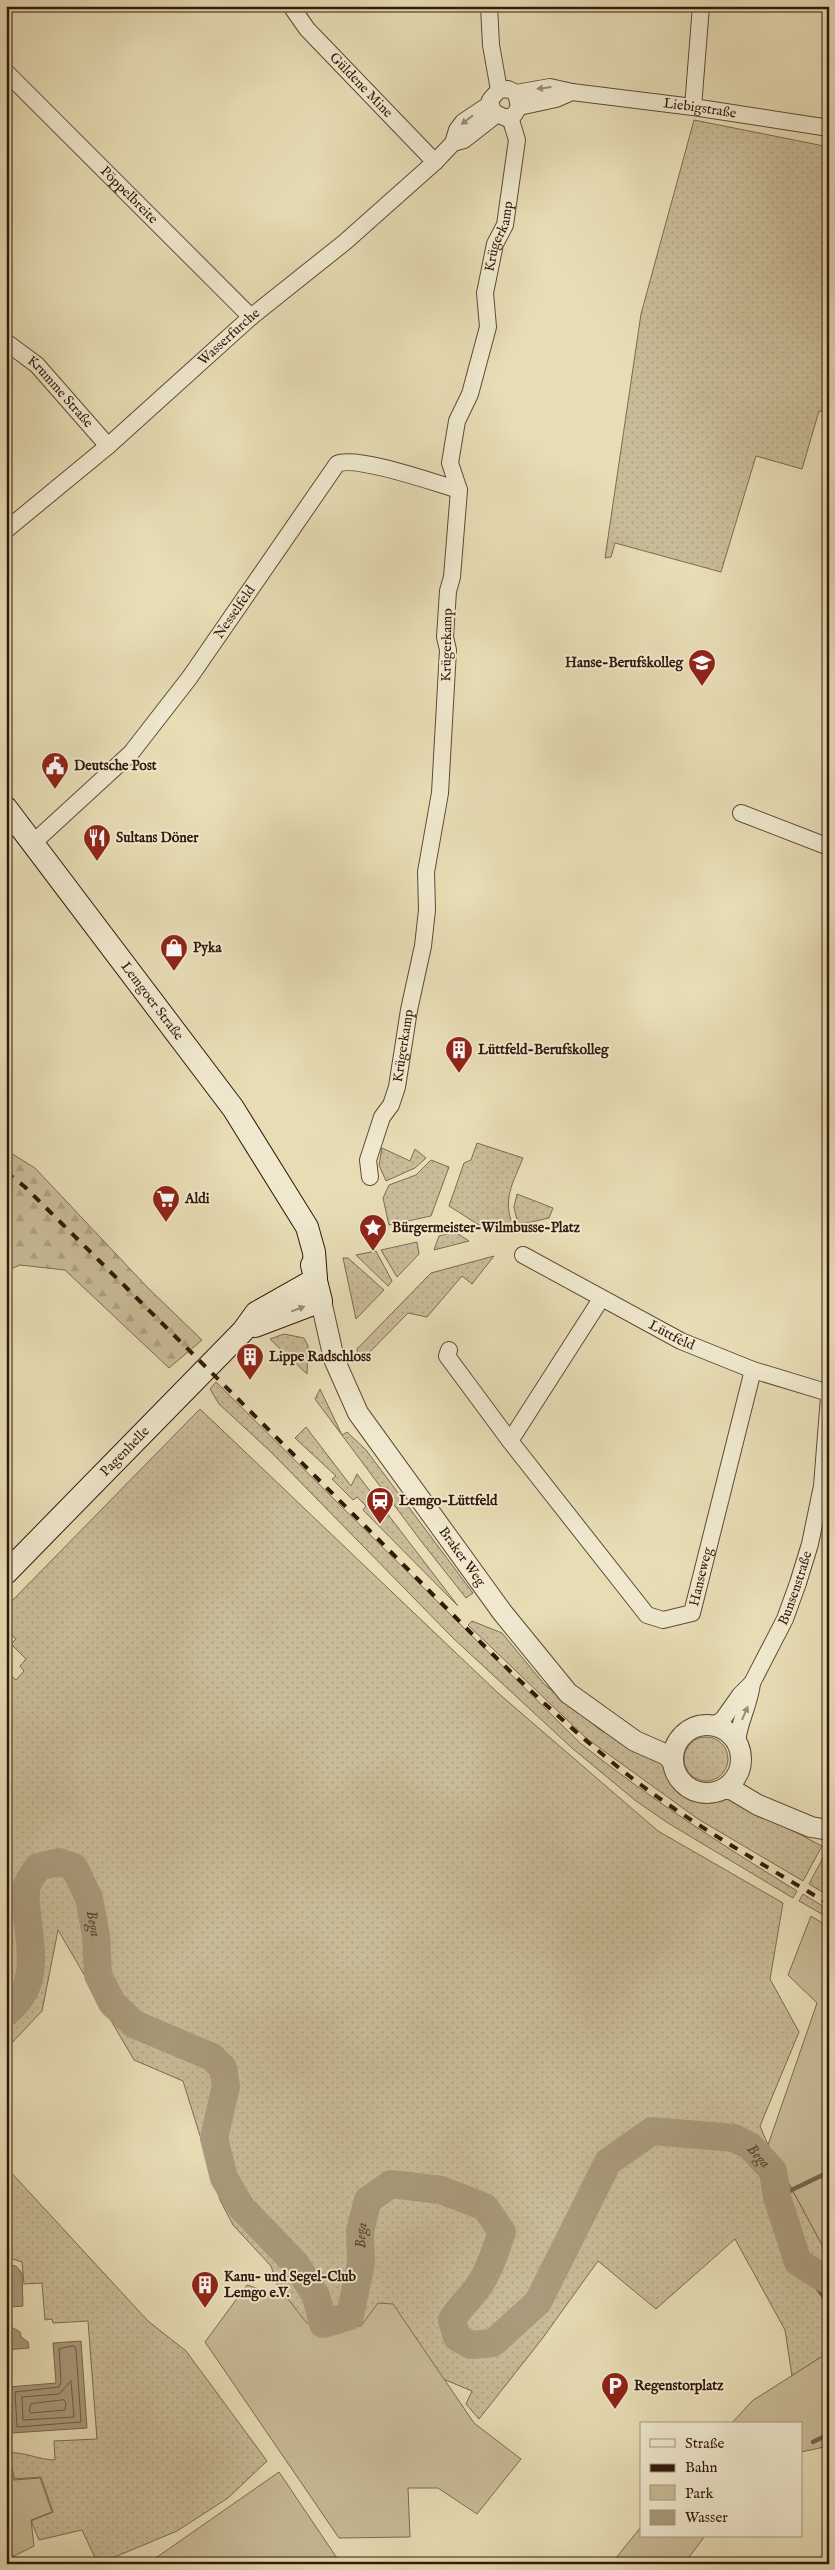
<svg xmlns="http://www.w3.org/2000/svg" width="835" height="2570" font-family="'IM FELL English',serif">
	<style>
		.grass { fill: url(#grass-dots); stroke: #7d6a51 }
		.forest { fill: url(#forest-firs); stroke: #7d6a51 }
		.green { fill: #c8bb97; stroke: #7d6a51 }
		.water { fill: #a99a7b; stroke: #79664e }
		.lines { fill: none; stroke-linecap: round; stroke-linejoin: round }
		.shore { stroke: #6e5a43; stroke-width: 1 }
		.stream { stroke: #79664e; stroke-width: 4.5 }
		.river { stroke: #a99a7b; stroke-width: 28 }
		.minor-casing { stroke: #5f4a35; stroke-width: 18 }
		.tertiary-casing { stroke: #5f4a35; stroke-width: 22 }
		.secondary-casing { stroke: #32190b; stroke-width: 24 }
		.minor { stroke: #efe8ce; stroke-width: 16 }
		.tertiary { stroke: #efe8ce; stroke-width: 20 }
		.secondary { stroke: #efe8ce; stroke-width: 22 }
		.rail { stroke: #32190b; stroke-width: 4; stroke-dasharray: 9 9; stroke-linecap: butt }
		.oneway { fill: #9a8b76 }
		.labels { text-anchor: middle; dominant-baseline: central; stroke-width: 4; stroke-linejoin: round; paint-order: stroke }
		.street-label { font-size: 14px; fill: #32190b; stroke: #efe8ce }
		.poi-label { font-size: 14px; font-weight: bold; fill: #32190b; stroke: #efe8ce; text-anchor: start }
		.water-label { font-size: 15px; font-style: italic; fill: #5c4632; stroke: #efe8ce }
	</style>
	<defs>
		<pattern id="grass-dots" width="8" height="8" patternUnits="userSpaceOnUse" patternTransform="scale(1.25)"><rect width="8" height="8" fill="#c8bb97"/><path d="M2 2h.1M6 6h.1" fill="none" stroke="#aca081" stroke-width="1.8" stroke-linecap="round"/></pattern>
		<pattern id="forest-firs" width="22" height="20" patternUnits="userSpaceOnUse" patternTransform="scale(1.25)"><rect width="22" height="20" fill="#c8bb97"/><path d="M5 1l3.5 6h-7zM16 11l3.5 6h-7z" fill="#aca081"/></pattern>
	</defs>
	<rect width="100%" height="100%" fill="#e7dcb4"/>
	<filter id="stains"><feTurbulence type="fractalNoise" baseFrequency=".004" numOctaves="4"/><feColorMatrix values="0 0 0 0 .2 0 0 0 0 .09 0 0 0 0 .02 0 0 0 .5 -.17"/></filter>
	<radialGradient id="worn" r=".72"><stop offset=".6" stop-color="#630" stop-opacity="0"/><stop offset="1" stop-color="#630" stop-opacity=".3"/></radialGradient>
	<path class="grass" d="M694,120l135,27v254l-4,11 -6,-1 -17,58 -46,-13 -35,116 -106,-29 -4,14 -6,1 36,-244z
		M477,1143l46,15c-10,25 -21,41 -10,68l-23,6 -41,-26 15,-43 7,-3z
		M382,1148l28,13 5,-12 11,9 -11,10 -29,13 -7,-16z
		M431,1160l18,7 -18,49 -42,9 -6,-27 6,-13 27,-10z
		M517,1194l36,14 -4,10 -31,7 -4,-18z
		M455,1232l14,9 -35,9 5,-14z
		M417,1242l2,12 -22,23 -16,-27z
		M376,1251l16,30 -4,5 -32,-31z
		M494,1256l-22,28 -10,-8 -35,41 -19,-4 -49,50 -2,-14 74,-76z
		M343,1258h5l36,32 -28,29z
		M284,1334l20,4 4,8 -1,28 -37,-35z
		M216,1382l364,361c69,55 142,102 217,148l-4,7 -125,-75 -32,-22 -64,-53 -119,-110 -182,-186 -52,-48 -9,-15z
		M320,1389l22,46 5,-3 19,18 107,143 -7,5 -45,-57 -106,-142z
		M200,1409l298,284 160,138 125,72 -13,76 29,53 -39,94 8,19 59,109 2,-1v99l-37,24 -7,-46 -50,-91 -79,70 -58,-48 -56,78 -63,80 -13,-15 6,-13 -70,-29 -110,-34 -21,-62 -38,-41 -13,-25 -37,-119 -49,-21 -76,-130 -16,81 -36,38v-378l10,9 8,-9 -4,-5 6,-7 -15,-15 5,-5 -10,-9v-23z
		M306,1427l45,59 6,-12 101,132 -95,-96 3,-4 -9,-9 -4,3 -21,-21 4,-3 -41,-38z
		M472,1621l30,12 42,51 55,45 66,35 8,16 10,11 20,8 25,-2 94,49 -19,35 -105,-62 -112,-81 -118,-113z
		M684 1759a22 22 0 1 1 44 0a22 22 0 1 1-44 0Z
		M825,1854l4,1v41l-20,-12z
		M803,1894l26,16v8l-30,-17z
		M6,2167l142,154 38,30 81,110 -39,37 -51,33 -79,33 -16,-34 -43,10 -8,-19 22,-9 -12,-35 -26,2 -8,-26c17,-2 31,7 48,7l-1,-19 43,-2 -9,-118 -35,2 -1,-4 -7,1 -3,-37 -18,1 -2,-22 -16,-5z"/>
	<path class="forest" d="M6,1150l29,18 113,120 54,52 -33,28 -104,-98 -45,-5 -14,6z"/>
	<path class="green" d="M811,1916l18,11v326l-2,1 -59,-109 49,-142 -29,-28z
		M247,2285l41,14 18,23 18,10 37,-6 17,-23 15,1 81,119 47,36 -44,55 -39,-26h-30l2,49 -71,1 -134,-196z
		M829,2352v94l-28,6v-28h-70l21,-23z
		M6,2454l8,26 26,-2 12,34 -21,8 3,26 -26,13z
		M279,2472l62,92h-194z
		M641,2527v9h64l-21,28h-73z"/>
	<path class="water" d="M6,2265l10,1 6,7 1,33 -12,1v-7h-5z
		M6,2324l14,8 1,5 7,5 1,6 -23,2z
		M81,2341l6,87 -75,5 -3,-46 47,-4 -3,-40z"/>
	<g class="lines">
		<path class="shore" d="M74,2346l2,3 5,73 -64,5 -2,-35 44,-5 2,-5 -2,-33z
			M71,2381l3,36 -51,3 -1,-23 37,-3z
			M64,2400l2,3 -1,7 -34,3 -2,-2 2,-7z"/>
		<path class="stream" d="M777,2197l52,-25
			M798,2262l31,42
			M813,2442l16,-8
			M6,2559l8,5"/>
		<path class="river" id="s1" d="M6,2013c34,-28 25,-60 21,-99 -1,-9 -3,-22 1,-31 2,-5 7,-11 10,-16l21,-5 15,5 15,31 7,37 2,40 14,28 22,21 78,33 11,11 3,18 -12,52 10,40 17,29 54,56 21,33 7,28 27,-8 11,-53 -1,-32 8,-31 23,-16 50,6 44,17 17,25c-7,19 -12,38 -24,55 -8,12 -18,19 -26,33l5,17 14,8 22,-2 45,-41 70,-140 44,-31 82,7 16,8 23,25 4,26 21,65 27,17 4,-3"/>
		<defs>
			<g id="minor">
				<path id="s2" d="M291,6l16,23 128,133"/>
				<path d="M489,6l2,39 8,45"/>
				<path id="s3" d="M6,72l245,245"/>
				<path id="s4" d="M516,93l34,-6 22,5 121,15 136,21"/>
				<path d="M519,107l-3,-14 -8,-4 -9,1 -9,10 3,12 13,6 8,-3 5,-8 37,-8 16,-7"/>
				<path d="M693,107l8,-101"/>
				<path d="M453,143l11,-3 32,-25"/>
				<path id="s5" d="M6,342l31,23 71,81"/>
				<path id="s6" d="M6,530l102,-84 143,-129 94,-75 90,-80 18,-19 4,-13 6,-8 27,-18"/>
				<path d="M741,813l88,34"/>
				<path id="s7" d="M33,843l98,-90 59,-76 147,-213c20,-9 98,19 122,26"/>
				<path id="s8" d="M370,1177l-2,-17 14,-43 9,-12 6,-18 12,-77 14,-64 4,-36 -1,-38 14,-79 8,-143 -3,-13 3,-46 4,-14 7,-87 -9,-27 7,-42 13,-27 18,-67 -3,-34 10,-49 10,-19 12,-85 -7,-23"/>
				<path id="s9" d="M523,1255l158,86 72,29 76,23"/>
				<path id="s10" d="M601,1299l-91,142 137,174 16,5 29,-7 61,-243"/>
				<path d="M449,1350l-2,6 63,85"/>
				<path id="s11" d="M715,1725l8,-6 17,-24 12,-12 33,-64 13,-36 12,-39 12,-58 7,-89"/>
				<path d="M737,1742c2,-21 13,-38 15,-59"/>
			</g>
			<g id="tertiary">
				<path id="s12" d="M321,1301l13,58 24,54 144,199 66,81 67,48 32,14 5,6"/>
				<circle cx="707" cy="1759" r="34"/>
				<path d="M725,1789h6l27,16 53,22 18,3"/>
			</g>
			<g id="secondary">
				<path id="s13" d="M6,808l227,300 74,119 7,25 2,27"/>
				<path d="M255,1326l66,-25 -9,-36"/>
				<path id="s14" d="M6,1573l237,-242 13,-18 60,-34"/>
			</g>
		</defs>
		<use href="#minor" class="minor-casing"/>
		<use href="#tertiary" class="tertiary-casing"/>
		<use href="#secondary" class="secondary-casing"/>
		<use href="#minor" class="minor"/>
		<use href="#tertiary" class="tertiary"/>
		<use href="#secondary" class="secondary"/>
		<path class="rail" d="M6,1172l19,15c115,114 229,228 343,342 84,84 166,172 260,246 63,49 133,88 201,129"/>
	</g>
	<defs><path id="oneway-solid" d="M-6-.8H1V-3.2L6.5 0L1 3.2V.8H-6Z" transform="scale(1.25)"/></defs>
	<g class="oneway">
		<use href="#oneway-solid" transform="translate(544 88) rotate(173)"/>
		<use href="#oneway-solid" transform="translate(467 120) rotate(142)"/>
		<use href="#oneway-solid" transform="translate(298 1309) rotate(-21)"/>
		<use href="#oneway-solid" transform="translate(745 1713) rotate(-66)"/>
	</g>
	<defs>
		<symbol id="school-pin" viewBox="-11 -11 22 30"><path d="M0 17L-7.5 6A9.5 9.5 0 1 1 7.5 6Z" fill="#8f2418" stroke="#efe8ce"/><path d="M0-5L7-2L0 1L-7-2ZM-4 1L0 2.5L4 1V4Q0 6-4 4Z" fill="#fff"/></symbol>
		<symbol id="civic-pin" viewBox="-11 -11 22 30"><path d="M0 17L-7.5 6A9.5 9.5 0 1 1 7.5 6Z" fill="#8f2418" stroke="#efe8ce"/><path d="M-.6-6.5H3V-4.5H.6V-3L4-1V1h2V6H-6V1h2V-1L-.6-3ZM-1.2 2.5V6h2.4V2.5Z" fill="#fff"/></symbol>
		<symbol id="restaurant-pin" viewBox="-11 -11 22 30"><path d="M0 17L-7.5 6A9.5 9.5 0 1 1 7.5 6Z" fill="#8f2418" stroke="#efe8ce"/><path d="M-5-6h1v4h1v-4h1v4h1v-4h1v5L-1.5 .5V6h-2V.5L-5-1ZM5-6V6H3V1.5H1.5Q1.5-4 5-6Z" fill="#fff"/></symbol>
		<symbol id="shop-pin" viewBox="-11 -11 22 30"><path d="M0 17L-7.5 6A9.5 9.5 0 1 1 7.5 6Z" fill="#8f2418" stroke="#efe8ce"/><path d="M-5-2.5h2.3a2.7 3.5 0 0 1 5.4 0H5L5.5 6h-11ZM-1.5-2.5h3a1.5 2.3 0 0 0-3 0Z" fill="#fff"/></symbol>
		<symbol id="building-pin" viewBox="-11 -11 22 30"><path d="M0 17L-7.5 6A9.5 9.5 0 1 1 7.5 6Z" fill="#8f2418" stroke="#efe8ce"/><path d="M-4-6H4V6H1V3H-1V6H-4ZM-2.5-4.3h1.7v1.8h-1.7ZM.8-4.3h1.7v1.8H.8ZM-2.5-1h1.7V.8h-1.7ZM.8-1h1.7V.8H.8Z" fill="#fff"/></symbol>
		<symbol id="supermarket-pin" viewBox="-11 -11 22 30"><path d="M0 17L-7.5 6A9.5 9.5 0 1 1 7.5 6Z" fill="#8f2418" stroke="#efe8ce"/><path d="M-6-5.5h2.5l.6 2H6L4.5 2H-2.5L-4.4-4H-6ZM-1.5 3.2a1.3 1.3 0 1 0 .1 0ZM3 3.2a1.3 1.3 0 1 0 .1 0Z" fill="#fff"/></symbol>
		<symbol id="sight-pin" viewBox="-11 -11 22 30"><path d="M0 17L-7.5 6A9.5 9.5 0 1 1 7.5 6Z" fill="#8f2418" stroke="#efe8ce"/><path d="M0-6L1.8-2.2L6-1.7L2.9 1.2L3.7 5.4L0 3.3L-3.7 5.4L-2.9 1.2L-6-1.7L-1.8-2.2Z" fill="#fff"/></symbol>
		<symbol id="station-pin" viewBox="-11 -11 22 30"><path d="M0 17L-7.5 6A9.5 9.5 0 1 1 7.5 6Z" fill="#8f2418" stroke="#efe8ce"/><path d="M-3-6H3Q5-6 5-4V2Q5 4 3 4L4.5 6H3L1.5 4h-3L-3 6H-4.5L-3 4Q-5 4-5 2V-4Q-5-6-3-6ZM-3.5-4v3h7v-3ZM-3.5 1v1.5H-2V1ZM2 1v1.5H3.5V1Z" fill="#fff"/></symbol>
		<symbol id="parking-pin" viewBox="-11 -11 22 30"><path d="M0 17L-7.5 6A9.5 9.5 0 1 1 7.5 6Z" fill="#8f2418" stroke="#efe8ce"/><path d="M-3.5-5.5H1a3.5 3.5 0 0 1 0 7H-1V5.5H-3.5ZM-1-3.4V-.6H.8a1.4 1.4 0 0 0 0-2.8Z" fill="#fff"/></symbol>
	</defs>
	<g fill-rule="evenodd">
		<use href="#school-pin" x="686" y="647" width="32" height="43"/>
		<use href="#civic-pin" x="39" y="750" width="32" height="43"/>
		<use href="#restaurant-pin" x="81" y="822" width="32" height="43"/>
		<use href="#shop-pin" x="158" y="932" width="32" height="43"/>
		<use href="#building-pin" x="443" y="1034" width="32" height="43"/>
		<use href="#supermarket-pin" x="150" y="1183" width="32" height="43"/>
		<use href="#sight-pin" x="357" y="1212" width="32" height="43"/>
		<use href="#building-pin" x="234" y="1341" width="32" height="43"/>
		<use href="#station-pin" x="364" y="1485" width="32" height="43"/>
		<use href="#building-pin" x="189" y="2269" width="32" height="43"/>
		<use href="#parking-pin" x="599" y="2370" width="32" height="43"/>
	</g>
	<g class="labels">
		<g class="street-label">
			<text stroke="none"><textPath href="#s2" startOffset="106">Güldene Mine</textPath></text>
			<text stroke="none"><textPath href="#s4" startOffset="186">Liebigstraße</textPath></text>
			<text stroke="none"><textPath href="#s3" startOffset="174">Pöppelbreite</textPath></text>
			<text stroke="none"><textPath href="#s8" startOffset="962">Krügerkamp</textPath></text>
			<text stroke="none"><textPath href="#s6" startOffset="295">Wasserfurche</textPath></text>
			<text stroke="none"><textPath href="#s5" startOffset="74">Krumme Straße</textPath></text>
			<text stroke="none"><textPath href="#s7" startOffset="308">Nesselfeld</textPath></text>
			<text transform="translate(447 645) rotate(-89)">Krügerkamp</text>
			<text stroke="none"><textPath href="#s13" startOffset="242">Lemgoer Straße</textPath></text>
			<text stroke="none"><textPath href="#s8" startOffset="138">Krügerkamp</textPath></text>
			<text stroke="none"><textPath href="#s9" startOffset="169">Lüttfeld</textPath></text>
			<text stroke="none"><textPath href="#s14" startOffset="170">Pagenhelle</textPath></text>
			<text stroke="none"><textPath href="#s12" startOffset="296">Braker Weg</textPath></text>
			<text stroke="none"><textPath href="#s10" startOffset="474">Hanseweg</textPath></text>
			<text stroke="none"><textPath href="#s11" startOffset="161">Bunsenstraße</textPath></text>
		</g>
		<g class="poi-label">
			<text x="683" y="663" text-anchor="end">Hanse-Berufskolleg</text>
			<text x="74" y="766">Deutsche Post</text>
			<text x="116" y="838">Sultans Döner</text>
			<text x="193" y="948">Pyka</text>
			<text x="478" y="1050">Lüttfeld-Berufskolleg</text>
			<text x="185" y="1199">Aldi</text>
			<text x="392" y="1228">Bürgermeister-Wilmbusse-Platz</text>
			<text x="269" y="1357">Lippe Radschloss</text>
			<text x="399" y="1501">Lemgo-Lüttfeld</text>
			<text x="224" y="2277">Kanu- und Segel-Club<tspan x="224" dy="16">Lemgo e.V.</tspan></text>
			<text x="634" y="2386">Regenstorplatz</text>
		</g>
		<g class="water-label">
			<text stroke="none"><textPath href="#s1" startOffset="255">Bega</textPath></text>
			<text stroke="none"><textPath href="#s1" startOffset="1606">Bega</textPath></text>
			<text stroke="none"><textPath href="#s1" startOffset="871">Bega</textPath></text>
		</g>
	</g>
	<rect width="835" height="2570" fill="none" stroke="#e7dcb4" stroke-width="25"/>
	<rect x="8" y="8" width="820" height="2555" fill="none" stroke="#32190b" stroke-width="2.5"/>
	<rect x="12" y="12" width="810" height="2545" fill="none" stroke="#32190b"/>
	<rect x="640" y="2422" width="162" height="115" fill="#efe8ce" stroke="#a39580"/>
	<rect x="650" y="2439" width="25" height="8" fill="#efe8ce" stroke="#a39580"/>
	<text x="685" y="2448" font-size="15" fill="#32190b">Straße</text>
	<rect x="650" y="2464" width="25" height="8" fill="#32190b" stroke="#a39580"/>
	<text x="685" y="2472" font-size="15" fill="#32190b">Bahn</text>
	<rect x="650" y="2485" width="25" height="15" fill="#c8bb97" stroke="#a39580"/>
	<text x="685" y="2498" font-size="15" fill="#32190b">Park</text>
	<rect x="650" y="2510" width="25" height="15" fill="#a99a7b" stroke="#a39580"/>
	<text x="685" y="2522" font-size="15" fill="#32190b">Wasser</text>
	<rect width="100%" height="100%" filter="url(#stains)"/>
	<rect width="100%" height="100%" fill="url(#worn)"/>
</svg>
